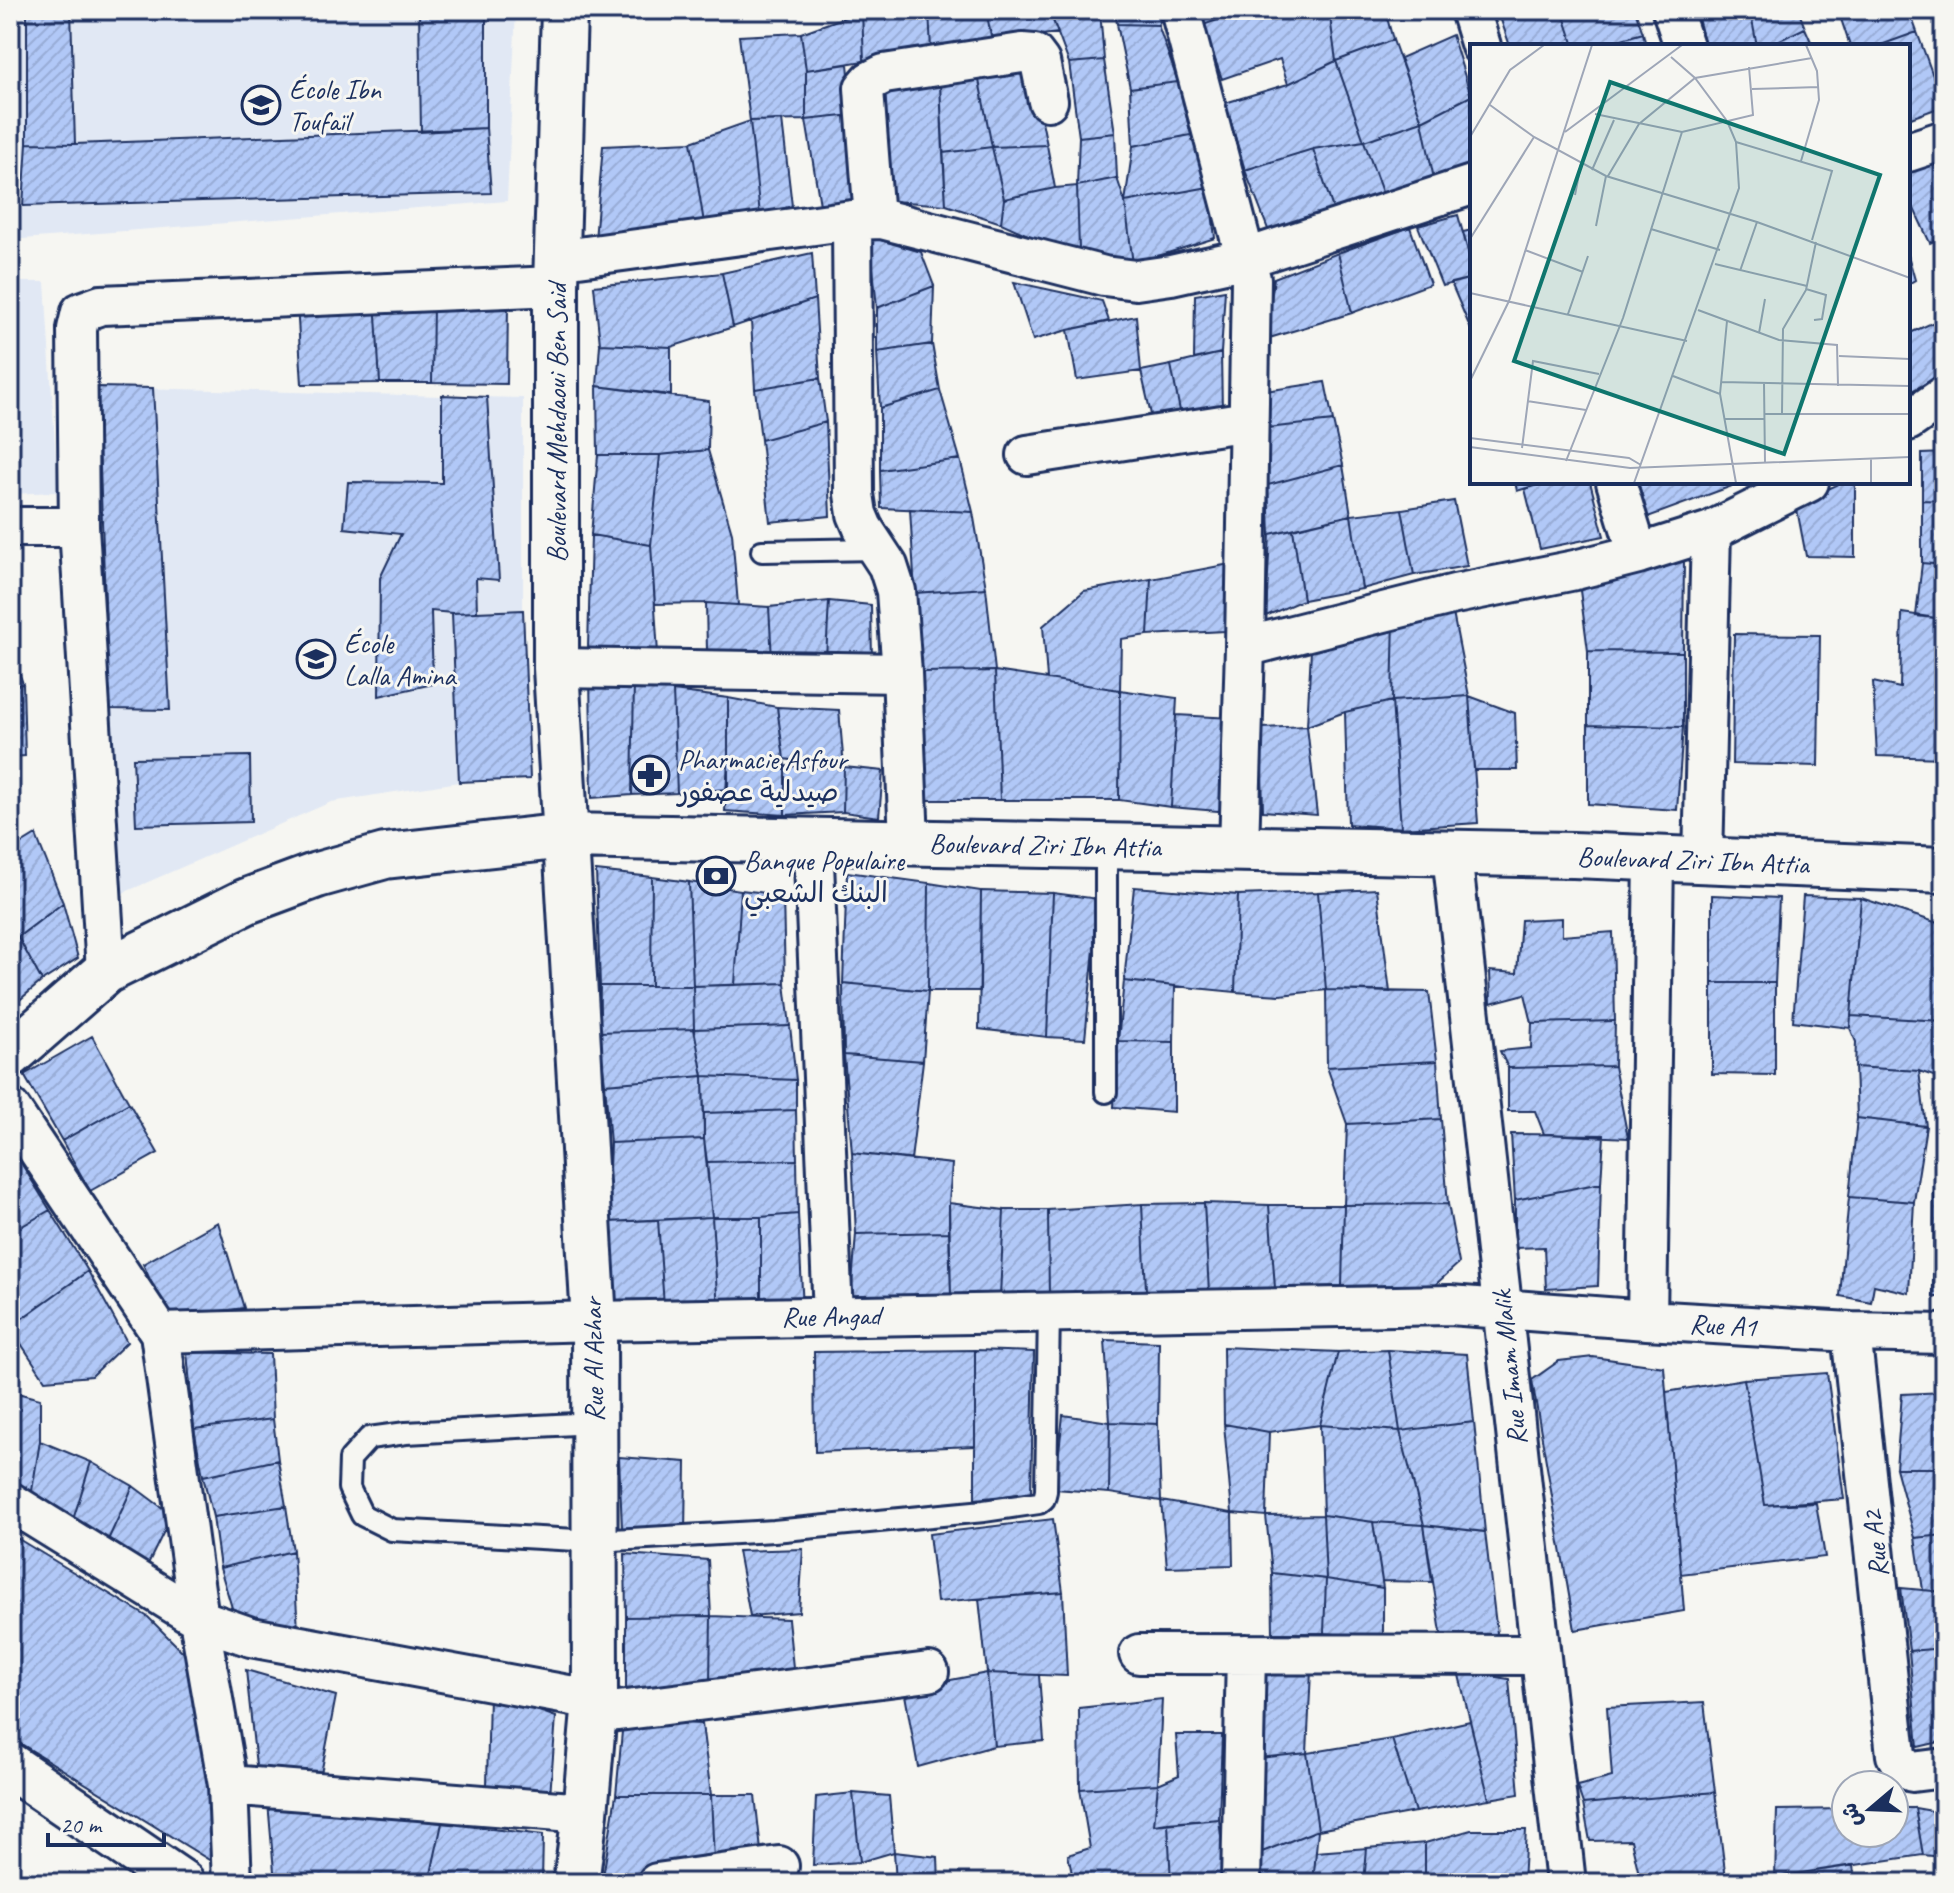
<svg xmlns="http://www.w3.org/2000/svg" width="1954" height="1893" font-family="Caveat,'Playpen Sans Arabic',sans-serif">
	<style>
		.built { fill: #e1e8f4 }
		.building { fill: url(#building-hatch); stroke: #1b2f5e; stroke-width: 2 }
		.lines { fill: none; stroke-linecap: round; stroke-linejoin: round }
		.lane-casing { stroke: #1b2f5e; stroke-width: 26 }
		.street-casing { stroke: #1b2f5e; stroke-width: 44 }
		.secondary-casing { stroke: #1b2f5e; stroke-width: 50 }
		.lane { stroke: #f6f6f2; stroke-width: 20 }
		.street { stroke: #f6f6f2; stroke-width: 38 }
		.secondary { stroke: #f6f6f2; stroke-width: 44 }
		.labels { text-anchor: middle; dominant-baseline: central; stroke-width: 6; stroke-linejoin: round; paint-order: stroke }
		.poi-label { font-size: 28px; fill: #1b2f5e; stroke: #f6f6f2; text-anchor: start }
		.street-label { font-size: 28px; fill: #1b2f5e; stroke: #f6f6f2 }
		.inset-road { fill: none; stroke: #9ea6b7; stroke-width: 2 }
		.view { fill: #0f766e; fill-opacity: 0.15; stroke: #0f766e; stroke-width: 4 }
		.inset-edge { fill: none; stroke: #1b2f5e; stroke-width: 4 }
	</style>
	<defs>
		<pattern id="building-hatch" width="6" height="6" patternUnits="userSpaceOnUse" patternTransform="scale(2)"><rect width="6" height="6" fill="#b1c8f7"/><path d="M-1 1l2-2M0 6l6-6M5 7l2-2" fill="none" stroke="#98acd6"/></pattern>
	</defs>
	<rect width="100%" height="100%" fill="#f6f6f2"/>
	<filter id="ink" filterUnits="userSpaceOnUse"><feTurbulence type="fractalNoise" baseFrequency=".0125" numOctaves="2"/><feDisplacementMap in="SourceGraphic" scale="16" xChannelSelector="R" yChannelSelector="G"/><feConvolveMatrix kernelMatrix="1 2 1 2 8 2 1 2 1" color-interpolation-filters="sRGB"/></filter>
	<g filter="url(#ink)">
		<path class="built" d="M10,10h506l-9,191 -497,39z
			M10,282h35l13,210 -48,2z
			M97,387l426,11v212l7,169 -71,3 -128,20 -215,94z"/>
		<path class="building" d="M27,10h44l4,134 -48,-1z
			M419,10h67v118l-65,4z
			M869,10h60l2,40 -67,11 -2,-50z
			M929,10h57l6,31 -61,9z
			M986,10h63l9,23 -66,8z
			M1049,10h51l4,50 -35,3z
			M1115,10h50l-7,15 -41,-1z
			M1198,10h48l-43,15z
			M1246,10h83l7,51 -48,23 -8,-25 -58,20 -19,-54z
			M1329,10h56l8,30 -57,21z
			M1385,10h33l-30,9z
			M1498,10h18l-16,7z
			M1516,10h46l12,36h-64l-10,-29z
			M1562,10h73l8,23 -46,13h-23z
			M1696,10h54l7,36h-52z
			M1750,10h48l7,18 -38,18h-10z
			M1838,10h71l8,22 -39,14h-28z
			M862,11l2,50 -58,9 -5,-37z
			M1117,24l41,1 20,57 -48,6z
			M1805,28l8,18h-46z
			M1917,32l27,74 -36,13v-73h-30z
			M801,33l5,37v50l-56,1 -11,-85z
			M1643,33l3,13h-49z
			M1452,35l19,61 -49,25 -22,-63z
			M1393,40l29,81 -58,20 -28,-80z
			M1104,60l11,73 -36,4 -10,-74z
			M1336,61l28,80 -51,8 -68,21 -20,-67 63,-19z
			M848,64l5,51 -47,5v-50z
			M1031,68l16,77 -55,2 -13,-67z
			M979,80l13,67 -49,6 -3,-69z
			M1178,82l13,53 -58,11 -3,-58z
			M940,84l6,121 -53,-4 -9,-114z
			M1471,96l1,70 -38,13 -12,-58z
			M853,115l8,86 -40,10 -15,-91z
			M782,120l10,86 -32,9 -10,-94z
			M750,121l10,94 -56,8 -13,-81z
			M1422,121l12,58 -50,19 -20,-57z
			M486,128l5,65 -468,13 4,-63 48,1z
			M1115,133l2,45 -40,8 2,-49z
			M1191,135l18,52 -84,15 8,-56z
			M1364,141l20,57 -49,17 -22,-66z
			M691,142l13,81 -109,17 8,-94z
			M1047,145l8,43 -51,11 -12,-52z
			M992,147l12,52 -3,24 -55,-18 -3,-52z
			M1313,149l22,66 -64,22 -26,-67z
			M1944,161v76l-14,6 -22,-47v-25z
			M1117,178l8,24 8,62 -54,-15 -2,-63z
			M1077,186l2,63 -22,-1 -56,-25 3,-24 51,-11z
			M1209,187l6,51 -82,26 -8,-62z
			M1458,215l14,51v12l-30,8 -24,-60z
			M1410,227l20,57 -78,29 -14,-60z
			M1472,230v36l-9,-34z
			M870,237l51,15 13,34 -57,22z
			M812,253l3,46 -82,28 -11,-54z
			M1338,253l14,60 -86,26 8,-61z
			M1908,255l7,25 -7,4z
			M722,273l11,54 -62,20 -71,-3 -6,-58z
			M1472,278v54l-21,-49z
			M1014,282l88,19 7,20 -41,9 -35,10z
			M934,286l-2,58 -55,8v-44z
			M1225,290l-4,63 -27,6 1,-64z
			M375,298l5,85 -78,1 -5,-80z
			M375,298l58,3 -1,82h-52z
			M815,299l5,79 -65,11 -4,-68z
			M433,301l75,2 -1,81 -75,-1z
			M1136,316l5,55 -64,9 -9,-50z
			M1944,317v26l-10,-21z
			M1934,322l10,21v31l-36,19v-59z
			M600,344l71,3v48l-74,-9z
			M932,344l8,46 -60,18 -3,-56z
			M1221,353l1,58 -41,5 -10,-51z
			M1171,365l10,51 -29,3 -11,-48z
			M820,378l6,44 -65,18 -6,-51z
			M1325,382l8,39 -66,7 -2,-37z
			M597,386l112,15 -1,49 -48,5h-62z
			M97,387l56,1 17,322 -61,-1z
			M940,390l20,69 -80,11v-62z
			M442,395l45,2 12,183 -23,-2 1,34 -25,1 -21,-2 2,73 -54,12 1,-118 21,-44 -57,-6 4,-46 94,1z
			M1333,421l10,44 -75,20 -1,-57z
			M826,422l4,94 -60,6 -9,-82z
			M708,450l24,83 6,72 -32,-2 -51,1 -4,-59 9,-90z
			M1944,453v48l-22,-1v-46z
			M598,455h62l-9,90 -60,-10z
			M960,459l13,53 -92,-4 -1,-38z
			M1343,465l8,50 -81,19 -2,-49z
			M1515,482h31l-29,9z
			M1546,482h44l14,54 -64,13 -15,-60z
			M1638,482h102v1l-92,34z
			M1843,482h12v75l-49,-1 -10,-52z
			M1922,500l22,1v64l-22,-2z
			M1454,501l13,65 -53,9 -12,-66z
			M910,509l63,3 13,76 -71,5z
			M1402,509l12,66 -52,14 -11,-74z
			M1351,515l11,74 -59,11 -10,-71z
			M1293,529l10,71 -37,16 4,-82z
			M591,535l60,10 7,109 -70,-6z
			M1684,560l-1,92 -95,-1 -9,-68z
			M1235,563l-10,68 -77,4 3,-56z
			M1922,563l22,2v54l-28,-3z
			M1151,579l-3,56 -27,4 -1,51 -73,-11 -4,-53 41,-35z
			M986,588l9,83 -73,1 -7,-79z
			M829,601l-3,57 -54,1 -3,-52z
			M829,601l42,4 1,55 -46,-2z
			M706,603l63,4 3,52 -65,-8z
			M523,610l7,169 -71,3 -7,-169z
			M1453,613l16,83 -77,5 2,-83z
			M1902,613l42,6v139l-67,-2 -4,-74 27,6z
			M1394,618l-2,83 -47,11 -38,14 4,-76z
			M1734,634l86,1 -2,131 -86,-2z
			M10,645l13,39 -13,2z
			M1588,651l95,1v75l-95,-2z
			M995,671l5,129h-75l-3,-128z
			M995,671l125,19 -1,110h-119z
			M590,676l44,6 -2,113 -40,3z
			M634,682l39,9 4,102 -45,2z
			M23,684l2,72 -15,1v-71z
			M1120,690l57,8 -6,109 -52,-7z
			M673,691l55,7v91l-51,4z
			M1469,696l9,127 -77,5 -9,-127z
			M1469,696l46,17 2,57h-43z
			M728,698l49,9 8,59 -57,-7z
			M1392,701l9,127 -53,-4 -3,-112z
			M777,707l62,3 5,57 -60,-8z
			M1176,715l56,3 -3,94 -58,-5z
			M1588,725l95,2 -6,83 -89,-6z
			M1307,726l10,89 -54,-4 -2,-83z
			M250,756l1,66 -115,3 -3,-67z
			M728,759l57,7v49l-60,-4z
			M785,766l59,1 -1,45 -58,3z
			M844,767l39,4 -4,46 -36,-5z
			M36,835l27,68 -45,34 -8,-11v-75z
			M596,871l56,6 -1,109h-51z
			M847,872l82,11 -1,108 -85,-8z
			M652,877l37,5 4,104h-42z
			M689,882l52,8 -6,95 -42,1z
			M929,883l52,8 -1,100h-52z
			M1134,887l104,8 -3,97 -111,-11z
			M1377,889l13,103 -64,-2 -8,-98z
			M741,890l42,5 2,88 -50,2z
			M981,891l72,2 -6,144 -68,-8z
			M1318,892l8,98 -46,5 -45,-3 3,-97z
			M1053,893l46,6 -14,140 -38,-2z
			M1712,895l67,3 -4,85h-63z
			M1803,896l58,2 -11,130 -57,-7z
			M1861,898l83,27v96l-93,-5z
			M63,903l15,55 -36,23 -24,-44z
			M1562,918v18l51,-4 2,89 -83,2 -7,-29 -34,9 -1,-32 27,2 4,-53z
			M18,937l24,44 -32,27v-67z
			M1124,981l51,5 -1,56 -56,-1z
			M785,983l5,43 -96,3 -1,-43z
			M843,983l85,8 -5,70 -79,-6z
			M1712,983h63v92l-63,-1z
			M600,986h93l1,43 -95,3z
			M1326,990l103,2 8,69 -110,6z
			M1851,1016l93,5 -5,57 -20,-7 -64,-4 1,-25 -6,-14z
			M1944,1017v61h-5l5,-57z
			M1615,1021l-1,45 -106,2 -8,-17 31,-3 1,-25z
			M790,1026l6,54 -93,-4 -9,-47z
			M694,1029l9,47 -98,8 -6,-52z
			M92,1036l37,67 -67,38 -38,-66z
			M1118,1041l56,1v70l-60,-5z
			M844,1055l79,6 -12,99 -59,-7z
			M1437,1061l4,58 -94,5 -20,-57z
			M1614,1066l14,72 -84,-4 -9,-23h-27v-43z
			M1855,1067l64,4 7,55 -69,-8z
			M703,1076l1,63 -94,4 -5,-59z
			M703,1076l93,4v30l-92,3z
			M1939,1078h5v120l-10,1z
			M129,1103l29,50 -68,38 -28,-50z
			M796,1110l1,50 -90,2 -3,-23v-26z
			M1857,1118l69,8 -12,76 -65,-5z
			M1441,1119l7,85 -104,1 3,-81z
			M1511,1134l93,1 -3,48 -86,17z
			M704,1139l8,78 -105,5 3,-79z
			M10,1145l40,65 -40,23z
			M852,1153l100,11 -3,39v29l-93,2z
			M797,1160l1,54 -37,3h-49l-5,-55z
			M1601,1183l-3,103 -52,3 -2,-42 -29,1v-48z
			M1849,1197l65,5 -5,91 -35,-8 -3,17 -31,-6z
			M1944,1198v99h-11l1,-98z
			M949,1203l55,7 -4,87 -49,-1z
			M1204,1203l65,2 6,83 -66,4z
			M1204,1203l5,89 -63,-2 -4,-86z
			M1142,1204l4,86 -97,10 -1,-90z
			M1448,1204l11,59 -24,22 -93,1 2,-81z
			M1269,1205h75l-2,81 -67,2z
			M50,1210l38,61 -78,56v-94z
			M1004,1210h44l1,90 -49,-3z
			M798,1214l5,95h-42v-92z
			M712,1217l6,93 -54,-4 -6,-86z
			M712,1217h49v92l-43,1z
			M658,1220l6,86 -56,-5 -1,-79z
			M218,1222l26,86 -77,10 -24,-54z
			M949,1232l2,64 -100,1 5,-63z
			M88,1271l39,71 -35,34 -47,4 -35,-53z
			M1105,1340l54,2 -1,82 -48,-2z
			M1223,1347l115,5 -18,73 -51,7 -45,-8z
			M975,1350v96l-160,6 -1,-100z
			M975,1350l59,2 -3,141 -56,6z
			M1388,1350l79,4 7,68 -74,9z
			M1388,1350l12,81 -80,-6 18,-73z
			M187,1352l83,2 3,65 -79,10z
			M1593,1357l71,10 20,244 -109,19 -43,-250 27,-19z
			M1827,1373l17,126 -79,6 -21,-126z
			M1744,1379l21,126 51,-2 9,54 -144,17 -15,-182z
			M10,1391l30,8v42l-9,56 -21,-15z
			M1944,1392v76h-48l6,-74z
			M1063,1415l47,7 -1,71 -54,-4z
			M273,1419l5,41 -75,16 -9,-47z
			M1110,1422l48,2 3,77 -52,-8z
			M1474,1422l11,110 -61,-7 -24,-94z
			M1224,1424l45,8 -3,84 -34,-3z
			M1320,1425l80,6 24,94 -51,-3 -50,-7z
			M40,1441l51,21 -19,61 -41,-26z
			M619,1457l67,5 -1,73 -63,-7z
			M278,1460l8,46 -73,11 -10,-41z
			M91,1462l42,24 -25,54 -36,-17z
			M1896,1468h48v67l-29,3z
			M133,1486l39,29 -25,51 -39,-26z
			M1161,1501l71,12 1,52 -66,2z
			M286,1506l7,45 -73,17 -7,-51z
			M1323,1515l50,7 10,66 -57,-9z
			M1323,1515l3,64 -54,-6 -6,-57z
			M1053,1519l10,73 -126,10 -8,-68z
			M1373,1522l51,3 8,57 -50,-1z
			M1424,1525l61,7 13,110 -56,-3z
			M10,1534l138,83 46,46 25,203 -209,-129z
			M1944,1535v57l-21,-2 -8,-52z
			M803,1549l-4,63 -49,4 -12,-65z
			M293,1551l5,78 -60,-1 -18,-60z
			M625,1554l83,6 3,56 -85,1z
			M1272,1573l54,6 -2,54h-51z
			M1326,1579l57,9v50l-59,-5z
			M1901,1588l43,4v56l-35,3z
			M1063,1592l4,84 -80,-3 -8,-74z
			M711,1616l-1,67 -84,9v-75z
			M711,1616l77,3 6,58 -84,6z
			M1944,1648v93l-26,6 -9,-96z
			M246,1670l90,26 -17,88 -62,-9z
			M1311,1671l-4,82 -49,5 2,-85z
			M1458,1671l51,8 10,115 -30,5z
			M987,1673l7,73 -76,21 -14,-78z
			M987,1673l52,2 5,66 -50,5z
			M489,1693l67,24 -6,79 -63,-10z
			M1162,1699l-4,85 -78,5 -1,-81z
			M1704,1702l11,90 -132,12 -6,-18 35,-9 -5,-70z
			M623,1721l79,3 9,71h-95z
			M1470,1721l19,78 -74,13 -23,-73z
			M1176,1735h46l-3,84 -65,6 4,-41 21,-9z
			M1392,1739l23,73 -97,18 -11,-77z
			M1307,1753l11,77 -61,24 1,-96z
			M1158,1784l-4,41 14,-2 3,60h-97l-6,-28 22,-7 -10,-59z
			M1715,1792l11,87 -12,4h-73l-10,-43 -41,1 -7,-37z
			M853,1793l7,69 -47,3 3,-68z
			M853,1793l36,3 5,56 -34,10z
			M616,1795h95l3,66 -112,22z
			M711,1795h44l7,65 -48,1z
			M268,1802l174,21 -13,60h-154z
			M1894,1808h21l8,47 -148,22 2,-67 69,-1v24h48z
			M1915,1808l29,5v57l-1,-13 -20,-2z
			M1219,1819l7,63 -55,1 -3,-60z
			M442,1823l101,12 -1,48h-113z
			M1318,1830l-5,53h-57l1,-29z
			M1471,1830h55l-3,53h-98v-40z
			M1425,1843v40h-61l3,-35z
			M1367,1848l-3,35h-51l3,-31z
			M894,1852l44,5 1,26h-43z
			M1853,1865l2,18h-80v-6z
			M1775,1877v6h-61l12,-4z"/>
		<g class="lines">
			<defs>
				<path id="lane" d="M762,551l116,-2
					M1106,847v245
					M594,1423l-188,10 -37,5 -19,21 -1,29 13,27 30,15 203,11 179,-10 210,-20 55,-8 5,-4 2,-8 3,-179"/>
				<path id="street" d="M1180,10l71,269 -6,368 -6,201
					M1470,10l11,36
					M1672,10l12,36
					M1908,152l36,-12
					M874,219l-9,-116 -1,-15 6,-7 14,-7 138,-21 12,1 6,8 8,39
					M852,220l2,274 3,20 6,14 25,38 8,25 6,82 7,168
					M556,260l296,-40 30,-1 222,57 32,4 35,-5 76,-17 225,-73
					M1908,421l36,-25
					M1027,455l221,-34
					M1616,482l22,72
					M10,527h69
					M1245,647l210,-53 120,-24 63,-16 73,-23 98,-49
					M556,668l346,5
					M813,839l20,477
					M1452,854l114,1029
					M1703,861l8,-330
					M106,971l-27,-444 -2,-198 4,-17 20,-7 455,-19
					M10,1108l150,225 39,286 29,166 4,98
					M1647,1320l7,-462
					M1851,1332l45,423 6,11 10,6 32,-4
					M160,1333l434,-12 856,-16 197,15 204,12 93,2
					M10,1502l189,117 52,18 344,63
					M1139,1654l400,1
					M594,1714l335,-42
					M228,1785l357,28
					M657,1883l122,-17
					M1241,1883l5,-229"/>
				<path id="secondary" d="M564,10l-8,276v382l38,653 1,379 -10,113 -9,70
					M10,1055l96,-84 141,-70 70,-26 68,-19 181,-20 1007,19 371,15
					M10,1766l172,117"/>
			</defs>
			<use href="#lane" class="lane-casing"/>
			<use href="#street" class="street-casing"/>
			<use href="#secondary" class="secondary-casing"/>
			<use href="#lane" class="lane"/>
			<use href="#street" class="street"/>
			<use href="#secondary" class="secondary"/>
		</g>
	</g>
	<defs>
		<symbol id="school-ring" viewBox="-11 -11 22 22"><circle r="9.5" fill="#f6f6f2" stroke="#1b2f5e" stroke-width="1.5"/><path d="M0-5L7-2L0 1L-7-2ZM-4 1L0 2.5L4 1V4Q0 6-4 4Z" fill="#1b2f5e"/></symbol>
		<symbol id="pharmacy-ring" viewBox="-11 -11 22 22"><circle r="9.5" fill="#f6f6f2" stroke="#1b2f5e" stroke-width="1.5"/><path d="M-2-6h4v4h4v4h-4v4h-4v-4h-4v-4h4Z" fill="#1b2f5e"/></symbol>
		<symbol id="bank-ring" viewBox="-11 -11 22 22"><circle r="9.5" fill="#f6f6f2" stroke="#1b2f5e" stroke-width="1.5"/><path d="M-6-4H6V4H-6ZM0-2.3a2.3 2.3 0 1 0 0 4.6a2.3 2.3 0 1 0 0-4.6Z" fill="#1b2f5e"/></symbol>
	</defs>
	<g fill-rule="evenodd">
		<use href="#school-ring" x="239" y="83" width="44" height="44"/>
		<use href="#school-ring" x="294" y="637" width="44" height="44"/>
		<use href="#pharmacy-ring" x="628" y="753" width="44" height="44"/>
		<use href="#bank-ring" x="694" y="854" width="44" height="44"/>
	</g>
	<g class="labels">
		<g class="poi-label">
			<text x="289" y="89">École Ibn<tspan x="289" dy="32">Toufaïl</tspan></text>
			<text x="344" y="643">École<tspan x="344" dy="32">Lalla Amina</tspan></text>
			<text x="678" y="759">Pharmacie Asfour<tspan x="678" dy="32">صيدلية عصفور</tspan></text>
			<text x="744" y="860">Banque Populaire<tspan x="744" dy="32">البنك الشعبي</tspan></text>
		</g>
		<g class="street-label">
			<text transform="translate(556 423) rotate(-90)">Boulevard Mehdaoui Ben Said</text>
			<text transform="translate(1045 845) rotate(1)">Boulevard Ziri Ibn Attia</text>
			<text transform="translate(1693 860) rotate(2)">Boulevard Ziri Ibn Attia</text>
			<text transform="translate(831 1316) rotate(-1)">Rue Angad</text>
			<text transform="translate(1723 1325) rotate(3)">Rue A1</text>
			<text transform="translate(593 1360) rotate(-91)">Rue Al Azhar</text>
			<text transform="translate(1509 1368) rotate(-96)">Rue Imam Malik</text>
			<text transform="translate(1875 1544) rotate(-96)">Rue A2</text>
		</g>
	</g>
	<g transform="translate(1470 44)">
		<rect width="440" height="440" fill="#f6f6f2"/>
		<path class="inset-road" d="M282,45l67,-2M20,61l44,32 72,39 151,46 153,56M125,70l87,18 71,-17 -4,-48M95,88l117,-87M0,93l40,-67 34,-25M266,98l96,29 -20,69M331,117l18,-61 -2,-29 -11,-26M122,126l22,-50M138,132l31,-52 56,-46 117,-20M105,151l6,-31M126,182l10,-50M181,185l69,21M0,195l64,-102M55,206l58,22M245,220l92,22M270,227l17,-49M336,245l20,6 -4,24 -8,1M0,249l217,48M228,266l81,30 58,5 1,41M98,270l20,-58M257,277l-7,73 16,89M289,289l6,-34M369,312l71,3M203,332l47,18M0,337l39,-80 83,-256M251,338l189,4M294,339l1,80M57,357l59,9M312,369l1,-84 23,-39 10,-48M295,370h145M254,375h41M0,394l159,20 12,7M0,403l160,21 280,-11M52,404l11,-87 66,13M96,417l57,-143 59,-186M164,439l105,-295 -3,-46 -9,-21 -32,-43 -24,-21M401,439v-25"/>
		<path class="view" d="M140,38l270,93 -96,279 -270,-93z"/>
		<rect width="440" height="440" class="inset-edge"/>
	</g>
	<rect width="1954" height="1893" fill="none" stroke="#f6f6f2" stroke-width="40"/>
	<rect x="20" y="20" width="1914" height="1853" fill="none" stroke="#1b2f5e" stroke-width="3" filter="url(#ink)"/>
	<g transform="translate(1870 1809) rotate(251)"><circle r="38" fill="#f6f6f2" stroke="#9ea6b7" stroke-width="2"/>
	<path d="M0-6L14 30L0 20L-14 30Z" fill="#1b2f5e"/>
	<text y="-12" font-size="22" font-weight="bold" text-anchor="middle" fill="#1b2f5e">ش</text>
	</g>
	<path d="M48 1833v12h116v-12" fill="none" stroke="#1b2f5e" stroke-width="4"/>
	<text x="60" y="1833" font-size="24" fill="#1b2f5e" stroke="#f6f6f2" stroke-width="6" paint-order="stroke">20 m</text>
</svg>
